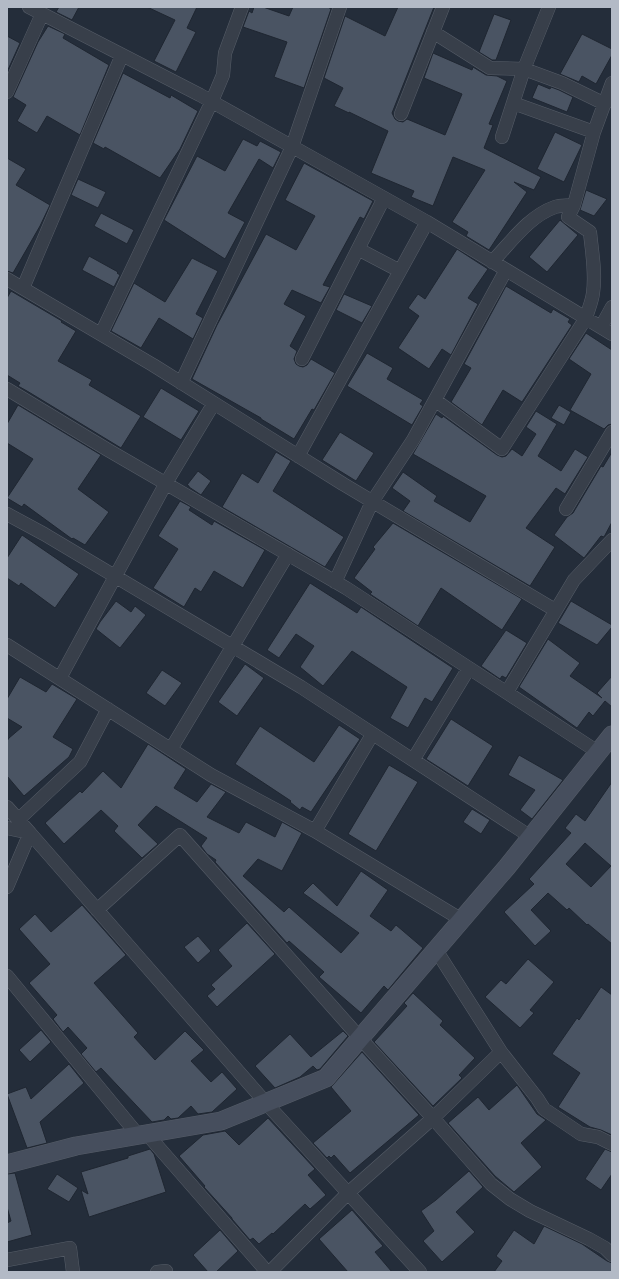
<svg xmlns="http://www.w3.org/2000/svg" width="619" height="1279" font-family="'Space Grotesk',sans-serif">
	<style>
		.building { fill: #4a5463; stroke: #1f2631; fill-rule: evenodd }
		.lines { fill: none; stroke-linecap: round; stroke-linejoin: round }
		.street-casing { stroke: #565d68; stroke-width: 14 }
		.secondary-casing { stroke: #565d68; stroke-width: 19 }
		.street { stroke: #383f4a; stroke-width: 13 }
		.secondary { stroke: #464e5d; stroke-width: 18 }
	</style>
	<rect width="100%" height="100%" fill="#242d3a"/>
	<path class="building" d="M59,7h20l-7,13 -16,-8z
		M147,7h50l-10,21 9,4 -20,40 -22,-11 21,-41z
		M254,7h9l26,9 4,-9h35l3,2 -27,79 -30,-11 13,-35 -44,-15 6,-16 3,2z
		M398,7h36l-42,106 3,6 3,2 5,1 4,-3 38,16 17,-41 -38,-16 9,-25 39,17 1,-3 13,8 11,1 10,5 -18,43 4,1 -9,23 57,29 -7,13 -20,-8 13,10 -38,58 -23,-14 2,-4 -16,-10 33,-52 -32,-13 -20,49 -22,-9 3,-6 -43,-18 17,-42 -39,-19v1l-15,-7 9,-18 -19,-10 21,-62 40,20z
		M494,14l17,6 -15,40h-4l-13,-8z
		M48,26l17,8 -2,4 46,27 -29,70 -33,-19 -10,17 -20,-12 9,-16 -13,-8 25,-55z
		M582,34l30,15v6l-16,29 -14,-8 -3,6 -19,-8z
		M7,36l13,7 -13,29z
		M123,73l47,25 1,-3 27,16 -18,38 -20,29 -55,-31 -1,2 -11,-6z
		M538,84l12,5 1,-2 8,3 14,7 -6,15 -35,-14z
		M555,132l27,13 -18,37 -27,-13z
		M243,139l14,7 3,-5 21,11 -8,16 -14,-9 -31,54 17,9 -20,37 -61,-39 33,-64 28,15z
		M7,158l19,11 -10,16 34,20 -10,21 -27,47 -6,-2z
		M304,163l69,38 -9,18 -4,-2 -37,68 7,2 -9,16 -29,-13 -8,14 22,12 -16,30 7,5 -3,8 2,5 3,2 4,1 4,-2 4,-6 24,14 -21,37 -2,-1 -18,30 -33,-20v-1l-69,-39 25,-54 49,-91 30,16 19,-34 -30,-16z
		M78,179l28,13 -8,16 -27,-13z
		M586,190l21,9 -13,17 -14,-6z
		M101,213l33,17 -7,14 -33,-18z
		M560,220l18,15 -31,37 -18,-15z
		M457,249l31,20 -20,29 10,6 -27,51 -9,-6 -13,20 -31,-21 21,-32 -11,-8 10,-14 7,5z
		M89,256l29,16 -1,1 3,2 -6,12 -32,-17z
		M192,258l26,13 -22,43 7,4 -10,21 -34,-21 -18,30 -30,-17 23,-48 31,19z
		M506,286l45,27 2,-4 17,10 -2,3 4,3 -50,77 -19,-12 -21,35 -31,-23 20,-34 -7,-4z
		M11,291l51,30 -1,1 15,9 -18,30 34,19 -3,5 52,31 -20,32 -94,-57 -9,-5 2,-3 -13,-8v-77z
		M344,294l28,12 -10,17 -26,-13z
		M586,333l26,17v74l-4,1 -4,4 -34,-19 21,-36 -22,-15z
		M367,353l26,15 -6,11 36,21 -3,4 3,2 -11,19 -65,-39z
		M161,388l38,23 -18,29 -38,-23z
		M18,405l83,50 -23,34 31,23 -24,33 -12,-7 -1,1 -48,-35 -2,3 -15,-9 26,-39 -26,-16v-19z
		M559,405l12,7 -7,13 -13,-7z
		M536,411l21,13 -19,32 23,15 14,-22 13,8 -23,37 -9,-6 -30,40 29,19 -25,39 -127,-75 7,-10 -18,-13 11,-16 34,24 -3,5 36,21 16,-26 -73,-42 23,-40 6,4 1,-2 54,39 5,2 4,-1 6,-7 10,7 14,-22 -10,-7z
		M340,432l34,21 -18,28 -34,-21z
		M276,452l15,9 -18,30 71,46 -19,30 -103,-60 20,-34 16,10z
		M612,452v70l-8,15 -3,-1 -17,22 -30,-23 13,-18 6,-4 28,-47 2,1z
		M198,471l13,10 -10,14 -12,-8v-1l-2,-1z
		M180,501l11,6 -2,3 23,15 2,-4 51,29 -22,38 -29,-17 -13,21 -6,-4 -11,19 -31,-19 25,-39 -20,-13z
		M393,523l129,76 -20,31 -61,-42 -23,38 -48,-32 2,-2 -18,-14 21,-29 -2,-2z
		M22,535l57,39 -24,34 -34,-25 -2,3 -12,-8v-20z
		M310,583l47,30 4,-6 92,61 -21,34 -7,-4 -17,30 -18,-10 17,-31 -55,-36 -29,35 -23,-19 14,-21 -18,-12 -17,24 -12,-8z
		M116,601l15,11 4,-6 11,9 -26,33 -24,-19 4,-7z
		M571,601l41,24v2l-15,18 -39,-22z
		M506,630l21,13 -21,35 -4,-2 -2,3 -19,-13z
		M548,639l32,24 -10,13 32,22 -5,-5 15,-17v31l-7,-6 -12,15 -4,-4 -12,16 -58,-41z
		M245,664l19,14 -27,38 -19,-14z
		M162,670l20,13 -17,23 -19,-13z
		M20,677l26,15 6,-8 25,15 -24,38 20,12 -4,8 -45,39 -17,-20v-35l2,-3 13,-11 -15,-9v-19z
		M451,719l42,27 -25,40 -42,-27z
		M339,725l21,14 -49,73 -9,-5 -2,3 -10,-8 1,-1 -56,-37 25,-38 54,36z
		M148,744l38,25 -12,19 23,14 14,-18 15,8 -19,25 32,16 7,-11 29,15 7,-15 20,11 -20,38 -24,-12 -15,17 41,36 5,-5 52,46 18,-20 -56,-40 10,-10 24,23 24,-35 27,19 -18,26 21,15 5,-6 27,23 -35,42 -4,-4 -23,27 -42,-36 5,-5 -35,-31 -2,2 -72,-81 1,-2 -9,-6 -6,-8 6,-8 -51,-32 -18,19 20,19 -16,14 -28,-27 4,-5 -17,-16 -37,34 -19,-21 35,-32 2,2 21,-22 18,17z
		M519,755l44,25 -31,39 -12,-9 15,-20 -27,-15z
		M389,765l29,17 -42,69 -28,-17z
		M612,782v162l-24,-20 -1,1 -18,-17 -2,2 -19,-17 -17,17 20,21 -16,15 -31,-34 30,-28 -5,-5 42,-46 -6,-5 11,-14 9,7zM585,843l26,23 -20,21 -25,-23z
		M472,809l18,11 -9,14 -18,-12z
		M82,905l44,50 -32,28 44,50 -4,4 21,23 30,-29 19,19 -13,11 20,21 11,-10 15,17 -25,23 -14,2 -7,-8 -13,12 -7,1 -3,-3 -4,4 -12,2 -51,-54 -5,4 -15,-18 6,-6 -19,-21 -5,5 -10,-13 4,-4 -28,-32 21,-19 -31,-35 16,-15 16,18z
		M247,923l28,31 -58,53 -10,-11 8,-7 -4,-4 21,-19 -14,-16z
		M198,936l13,15 -13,12 -14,-16z
		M528,959l26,23 -24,28 4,3 -14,15 -35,-31 16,-17 5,4z
		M601,987l11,8v140l-11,-5 -11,-3 -32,-20 22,-34 -28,-19 25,-36 2,2z
		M413,993l30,28 -3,4 35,33 -16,17 3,3 -29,28 -59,-64 33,-36 -3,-3z
		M41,1030l10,12 -21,20 -11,-12z
		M343,1031l5,5 -28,33 -3,1 -4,-4 -13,11 -25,11 -20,-22 35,-32 21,23z
		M362,1052l57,63 -69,58 -16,-18 -3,3 -2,-2 -2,2 -14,-15 38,-32 -20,-24z
		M69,1064l15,19 -44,39 7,21 -20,5 -20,-54 19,-7 5,12z
		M517,1085l20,29 9,6 -25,23 21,24 -28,25 -19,-16 -47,-53 30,-26 11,13z
		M268,1118l47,51 -7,6 18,20 -16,14 -5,-5 -32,30 -1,-1 -13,11 -6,-6 -3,2 -18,-21v-1l-28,-31 1,-1 -26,-30 24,-21 22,-4 14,14z
		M150,1149l4,5 12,38 -77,25 -8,-27 7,4 -7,-22 47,-14v-2z
		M605,1149l7,3v22l-11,16 -16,-11z
		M469,1171l14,16 -27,25 19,20 -33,30 -19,-21 11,-10 -13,-20 15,-11z
		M15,1173l17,62 -25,7v-19l4,-2 -4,-14v-33z
		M57,1174l21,14 -9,14 -22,-13z
		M352,1210l31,36 -8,6 17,20h-44l-29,-33z
		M544,1226l38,18 25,17 5,2v9h-118l8,-11 -6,-5 18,-26 20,14z
		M220,1230l18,21 -22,21h-8l-15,-17z"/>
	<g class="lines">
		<defs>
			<path id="street" d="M29,7l171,88 227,127 185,112
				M433,32l57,36 34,1 38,14 43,21
				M7,92l35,-78
				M513,103l81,29
				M401,114l42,-107
				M502,137l22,-68 25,-62
				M358,249l42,22
				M492,262c19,-20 37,-46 63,-55 6,-2 13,-1 19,-2
				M7,279l146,86 190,119 212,126
				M23,288l99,-233
				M601,327l11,-20
				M101,334l111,-233 11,-26 2,-22 17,-46
				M302,359l82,-161
				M181,383l111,-236 48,-140
				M7,389l101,61 238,138 252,164
				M435,400l67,49 84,-131c2,-8 6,-16 7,-25 3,-20 -1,-40 -3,-61l-22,-15 6,-12 20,-73 18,-49
				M298,456l129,-234
				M566,509l46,-77
				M7,514l37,20 257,153 230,150
				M335,582l37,-80 41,-62 93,-170
				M7,645l204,130 104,56 147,89
				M60,678l106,-195 48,-80
				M507,692l67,-112 38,-40
				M171,749l117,-195
				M413,760l56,-92
				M7,807l23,26 -23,54
				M18,820l62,-58 28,-53
				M7,828l23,5 236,270 154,169
				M315,831l57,-96
				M97,910l83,-75 180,203 73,80 58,66 19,15 20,12 59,28 16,9 7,7
				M436,950l65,102
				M7,976l131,159
				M147,1134l115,132 4,6
				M7,1260l63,-12 3,24
				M157,1272l9,-1
				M270,1272l78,-79 85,-75 68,-66 36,46 7,11 37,25 17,3 14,7"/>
			<path id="secondary" d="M7,1164l69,-18 145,-25 105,-43 181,-211 105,-132"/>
		</defs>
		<use href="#street" class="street-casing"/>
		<use href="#secondary" class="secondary-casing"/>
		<use href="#street" class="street"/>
		<use href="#secondary" class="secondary"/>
	</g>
	<rect width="619" height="1279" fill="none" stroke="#b3bac6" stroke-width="16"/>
</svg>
